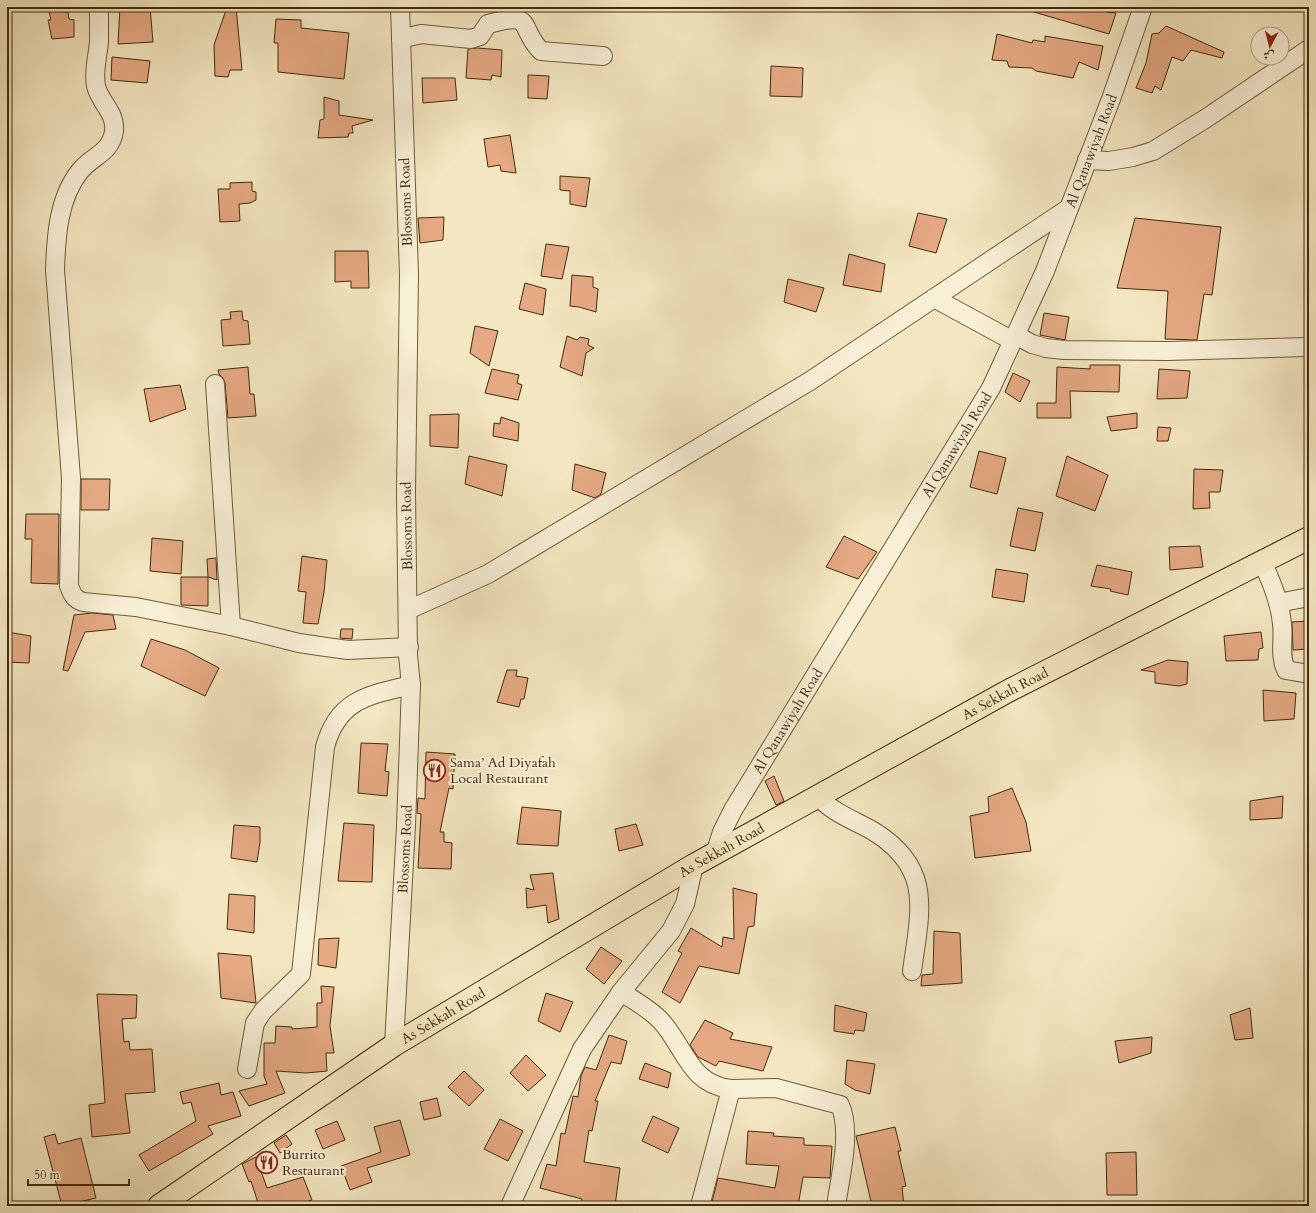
<svg xmlns="http://www.w3.org/2000/svg" width="1316" height="1213" font-family="Cardo,Amiri,serif">
	<style>
		.building { fill: #e5a984; stroke: #422c0d }
		.lines { fill: none; stroke-linecap: round; stroke-linejoin: round }
		.minor-casing { stroke: #6e5a3a; stroke-width: 20 }
		.major-casing { stroke: #422c0d; stroke-width: 24 }
		.minor { stroke: #f7efd6; stroke-width: 18 }
		.major { stroke: #f3e6c0; stroke-width: 22 }
		.labels { text-anchor: middle; dominant-baseline: central; stroke-width: 4; stroke-linejoin: round; paint-order: stroke }
		.street-label { font-size: 14px; fill: #422c0d; stroke: #f7efd6 }
		.poi-label { font-size: 14px; fill: #422c0d; stroke: #f7efd6; text-anchor: start }
	</style>
	<rect width="100%" height="100%" fill="#f3e6c0"/>
	<filter id="stains"><feTurbulence type="fractalNoise" baseFrequency=".005" numOctaves="4"/><feColorMatrix values="0 0 0 0 .2 0 0 0 0 .09 0 0 0 0 .02 0 0 0 .5 -.17"/></filter>
	<radialGradient id="worn" r=".72"><stop offset=".6" stop-color="#630" stop-opacity="0"/><stop offset="1" stop-color="#630" stop-opacity=".3"/></radialGradient>
	<path class="building" d="M120,7h30l3,35 -35,2z
		M227,7h9l6,63h-12l-2,7 -13,-1 -1,-31z
		M1028,7h78v5l10,1 -7,21 -82,-24z
		M49,11l19,1 1,7 5,1v17l-22,2 -4,-19h3z
		M276,19l25,1v8l48,5 -5,46 -66,-7v-29h-4z
		M1166,26l58,26 -2,6 -31,-8 -8,11 -11,-4 -11,33 -6,-4 -3,7 -16,-5 10,-25 6,-29 7,-1z
		M997,34l35,9 1,-3 12,2v-6l58,10 -5,24 -19,-8 -6,16 -37,-7 -4,-3 -23,-1 -2,-6 -15,-1z
		M477,48l25,2 -1,27 -9,-2 -1,5 -25,-2 2,-29z
		M112,57l38,4 -3,22 -36,-3z
		M771,66l32,2 -1,29 -32,-1z
		M528,75l21,1 -2,23 -19,-1z
		M422,78h33l2,22 -34,3z
		M324,97l15,4v14l34,5 -21,6 1,7h-4l-1,4 -30,1 2,-18 4,-1z
		M510,135l6,38 -15,-2 -1,-6 -12,2 -4,-28z
		M560,176l30,2 -4,29 -16,-3v-13l-10,-1z
		M252,182v9l4,1v8l-6,3 -11,1 1,17 -20,1 -2,-33h12v-6z
		M918,213l29,6 -11,34 -27,-7z
		M444,217l-1,23 -23,3 -2,-25z
		M1135,218l86,9 -9,68 -8,-1 -7,46 -32,-1 3,-48 -51,-3z
		M546,244l23,3 -7,32 -21,-3z
		M335,251h33l1,37h-18v-7l-16,1z
		M849,254l36,10 -4,28 -38,-7z
		M572,275l21,2v10l5,2 -2,23 -17,-5 -9,-1z
		M788,279l36,9 -8,24 -32,-10z
		M525,283l21,6 -3,26 -24,-6z
		M242,311l1,9 5,1 2,23 -27,2 -2,-26 10,-1 -1,-7z
		M1044,313l25,4 -4,23 -25,-5z
		M475,326l23,5 -9,35 -19,-13z
		M567,336l10,4 3,-3 9,2 -1,6 6,3 -8,5 -4,23 -22,-9z
		M1090,365h30l-1,27 -49,-1 1,27h-34v-15h19l1,-36 33,2z
		M248,367l2,27h4l2,22 -28,2 -3,-35 -2,-5 -4,-4 -1,-4z
		M492,369l27,6 -2,8 5,2 -4,15 -33,-7z
		M1159,369l31,2 -3,27 -30,1z
		M1013,373l17,8 -10,21 -15,-10z
		M180,385l6,24 -36,13 -6,-33z
		M1137,413v15l-26,3 -4,-14z
		M459,414l-1,34 -28,-2v-31z
		M501,417l18,6 -1,18 -25,-5 1,-13 6,1z
		M1158,427l13,1 -3,13h-11z
		M979,451l27,7 -9,36 -27,-7z
		M469,456l38,9 -5,31 -37,-12z
		M1067,456l41,19 -13,36 -39,-15z
		M575,464l31,9 -5,21 -6,4 -23,-8z
		M1194,469l29,1 -3,22h-11l1,16 -17,1z
		M81,479h29l-1,31h-28z
		M1018,508l25,5 -8,38 -25,-5z
		M26,514h33l-1,70 -27,-1 1,-44h-7z
		M844,536l33,16 -19,27 -32,-12z
		M152,538l31,3 -2,33 -31,-3z
		M1200,546l3,21 -33,3 -1,-23z
		M302,556l25,4 -3,32 -6,32 -15,-1 3,-31 -8,-1z
		M216,558l1,22 -9,-3 -1,-18z
		M1097,565l35,7 -4,23 -18,-4 1,-2 -20,-3z
		M996,569l32,5 -4,28 -32,-5z
		M181,577h27v29l-27,-1z
		M92,613l21,2 3,14 -31,3 -17,39 -5,-1 11,-55z
		M1309,621v28l-16,1 -1,-28z
		M341,629h12l-1,10 -12,-1z
		M7,632l24,4 -2,27 -22,-1z
		M1261,632l2,16 -4,1 -1,11 -32,1 -2,-25z
		M151,639l34,11 34,18 -14,28 -64,-30z
		M1168,660l20,2 -1,22 -8,2 -24,-3v-11l-14,-2z
		M507,670h10l-1,6 12,2 -4,21h-3l-2,8 -22,-5z
		M1263,690l33,3 -2,26 -30,2z
		M361,743l27,1 -3,27 4,1 -2,24 -29,-3z
		M426,752l29,2 -2,35 -4,-1 -9,44h4v10l8,1 -1,26 -33,-1 3,-54 -4,-1 1,-15 7,1z
		M774,776l10,25 -8,4 -11,-24z
		M1012,788l14,34 5,29 -56,7 -5,-42 19,-4 -1,-15z
		M1283,796l-1,22 -32,2v-19z
		M522,807l39,4 -3,35 -41,-2z
		M344,823l30,2 -2,57 -34,-1z
		M636,824l7,21 -24,6 -4,-22z
		M234,825l26,2v15l-3,20 -26,-4z
		M553,873l6,46 -11,4 -2,-18 -19,3 -1,-20 8,2 -4,-15z
		M733,888l24,6 -3,32 -6,1 -9,47 -40,-8 -19,37 -18,-11 20,-39 -4,-2 13,-23 31,19 1,-10 11,2z
		M229,894l26,2 -1,37 -27,-4z
		M934,931l26,2 2,50 -41,3 1,-11 11,-1z
		M339,938l-3,30 -18,-3 1,-26z
		M601,947l21,14 -18,23 -18,-15z
		M218,953l33,3 5,47 -35,-5z
		M321,986l13,1 -4,39 4,27h-8l1,18 -21,2 -30,-2 9,22 -36,13 -10,-15 28,-7 -3,-8v-33h11l1,-17 16,1v2l25,-2v-24h5z
		M546,993l27,9 -13,30 -22,-11z
		M97,994l40,1 -1,23 -14,1 2,23 5,-1 1,9 22,-1 3,43 -30,2 5,39 -38,4 -3,-32 16,-2z
		M835,1005l32,8 -3,18 -9,-1 -1,4 -20,-3z
		M1250,1008l3,30 -18,2 -5,-25z
		M705,1020l28,13 -3,6 42,8 -9,24 -44,-10 -3,5 -18,-9 -8,-12z
		M609,1035l18,6 -6,23 -10,-2 -16,39h3l-6,30 -3,-1 -5,32 36,6 -5,38h-34l1,-7 -42,-11 7,-24 9,2 5,-33 4,1 8,-38 5,1 3,-21 4,-9 11,3z
		M1152,1037l-1,16 -32,10 -4,-22z
		M526,1055l20,20 -18,16 -18,-18z
		M847,1060l28,4 -5,30 -15,-4 -10,-6z
		M645,1063l26,10 -3,15 -29,-9z
		M464,1071l20,19 -15,16 -21,-19z
		M219,1083l2,12 12,-3 8,24 -33,10 5,8 -64,37 -10,-16 57,-34 -5,-19 -8,2 -3,-12z
		M437,1098l4,18 -17,4 -4,-18z
		M653,1116l26,12 -11,25 -26,-12z
		M500,1119l23,12 -15,30 -24,-12z
		M400,1120l10,35 -43,13 5,14 -22,8 -9,-24 40,-14 -7,-25z
		M337,1121l8,19 -22,9 -8,-19z
		M895,1127l6,24h-3l8,35 -4,1 2,19h-32l-16,-70z
		M748,1131l26,2 -1,3 31,2v7l28,1 -2,32 -27,-1 -5,29h-87l7,-28 57,10 4,-22 -33,-2z
		M55,1134l3,10 23,-6 15,60 -34,8 -18,-69z
		M286,1135l6,9 -12,9 -6,-10z
		M1136,1152l1,43h-30l-1,-42z
		M256,1157l11,31 36,-11 9,23 -16,6h-37l-8,-25 -2,1 -7,-18z"/>
	<g class="lines">
		<defs>
			<g id="minor">
				<path d="M99,7c0,11 0,22 0,34 -1,15 -6,30 -3,45 4,17 20,26 18,45 -3,22 -22,25 -34,40 -22,27 -24,67 -25,99l16,208 -2,108c3,8 5,13 14,16l53,5 95,19 68,17 27,4 22,3 61,-3"/>
				<path d="M401,39l20,-5 50,5 9,-3 8,-12c48,-13 29,2 53,27l62,5"/>
				<path d="M1087,160l22,1 24,-4 20,-6 52,-32 104,-70"/>
				<path d="M934,298l79,43"/>
				<path d="M1016,335l16,9 14,4 18,2 104,1 141,-4"/>
				<path d="M215,384l16,242"/>
				<path d="M1262,561c9,20 18,41 20,63 2,16 -3,31 4,46l23,4"/>
				<path d="M1278,603l31,-6"/>
				<path d="M408,610l80,-36 322,-193 259,-173"/>
				<path d="M817,795c15,18 37,25 56,36 61,37 47,81 39,140"/>
				<path id="s1" d="M715,854l7,-22 11,-22 258,-422 54,-117 66,-172 32,-92"/>
				<path d="M621,992c14,9 29,17 40,29 24,26 28,63 70,68l-31,117"/>
				<path id="s2" d="M394,1045l12,-219 5,-141 -3,-30 -2,-164 3,-216 -9,-268"/>
				<path d="M247,1069l8,-46 8,-12 38,-37 24,-227c13,-48 44,-52 86,-62"/>
				<path d="M731,1089l45,-1 64,17c12,27 0,72 -4,101"/>
				<path d="M510,1206l72,-157 39,-57 50,-61 14,-27 9,-39"/>
			</g>
			<g id="major">
				<path id="s3" d="M159,1206l235,-161 300,-180 316,-175 299,-152"/>
			</g>
		</defs>
		<use href="#minor" class="minor-casing"/>
		<use href="#major" class="major-casing"/>
		<use href="#minor" class="minor"/>
		<use href="#major" class="major"/>
	</g>
	<defs>
		<symbol id="restaurant-ring" viewBox="-11 -11 22 22"><circle r="9.5" fill="#f7efd6" stroke="#8f2418" stroke-width="1.5"/><path d="M-5-6h1v4h1v-4h1v4h1v-4h1v5L-1.5 .5V6h-2V.5L-5-1ZM5-6V6H3V1.5H1.5Q1.5-4 5-6Z" fill="#8f2418"/></symbol>
	</defs>
	<g fill-rule="evenodd">
		<use href="#restaurant-ring" x="422" y="758" width="25" height="25"/>
		<use href="#restaurant-ring" x="254" y="1150" width="25" height="25"/>
	</g>
	<g class="labels">
		<g class="street-label">
			<text stroke="none"><textPath href="#s1" startOffset="800">Al Qanawiyah Road</textPath></text>
			<text transform="translate(406 202) rotate(-92)">Blossoms Road</text>
			<text stroke="none"><textPath href="#s1" startOffset="476">Al Qanawiyah Road</textPath></text>
			<text transform="translate(407 526) rotate(-91)">Blossoms Road</text>
			<text stroke="none"><textPath href="#s3" startOffset="990">As Sekkah Road</textPath></text>
			<text stroke="none"><textPath href="#s1" startOffset="152">Al Qanawiyah Road</textPath></text>
			<text stroke="none"><textPath href="#s2" startOffset="196">Blossoms Road</textPath></text>
			<text stroke="none"><textPath href="#s3" startOffset="666">As Sekkah Road</textPath></text>
			<text stroke="none"><textPath href="#s3" startOffset="342">As Sekkah Road</textPath></text>
		</g>
		<g class="poi-label">
			<text x="450" y="762">Sama’ Ad Diyafah<tspan x="450" dy="16">Local Restaurant</tspan></text>
			<text x="282" y="1154">Burrito<tspan x="282" dy="16">Restaurant</tspan></text>
		</g>
	</g>
	<rect width="1316" height="1213" fill="none" stroke="#f3e6c0" stroke-width="24"/>
	<rect x="8" y="8" width="1300" height="1197" fill="none" stroke="#422c0d" stroke-width="2"/>
	<rect x="12" y="12" width="1292" height="1189" fill="none" stroke="#422c0d"/>
	<g transform="translate(1270 46) rotate(187)"><circle r="19" fill="#f7efd6" stroke="#afa186"/>
	<path d="M0-3L7 15L0 10L-7 15Z" fill="#8f2418"/>
	<text y="-6" font-size="11" font-weight="bold" text-anchor="middle" fill="#422c0d">ش</text>
	</g>
	<path d="M28 1179v6h101v-6" fill="none" stroke="#422c0d" stroke-width="2"/>
	<text x="34" y="1179" font-size="12" fill="#422c0d" stroke="#f7efd6" stroke-width="3" paint-order="stroke">50 m</text>
	<rect width="100%" height="100%" filter="url(#stains)"/>
	<rect width="100%" height="100%" fill="url(#worn)"/>
</svg>
